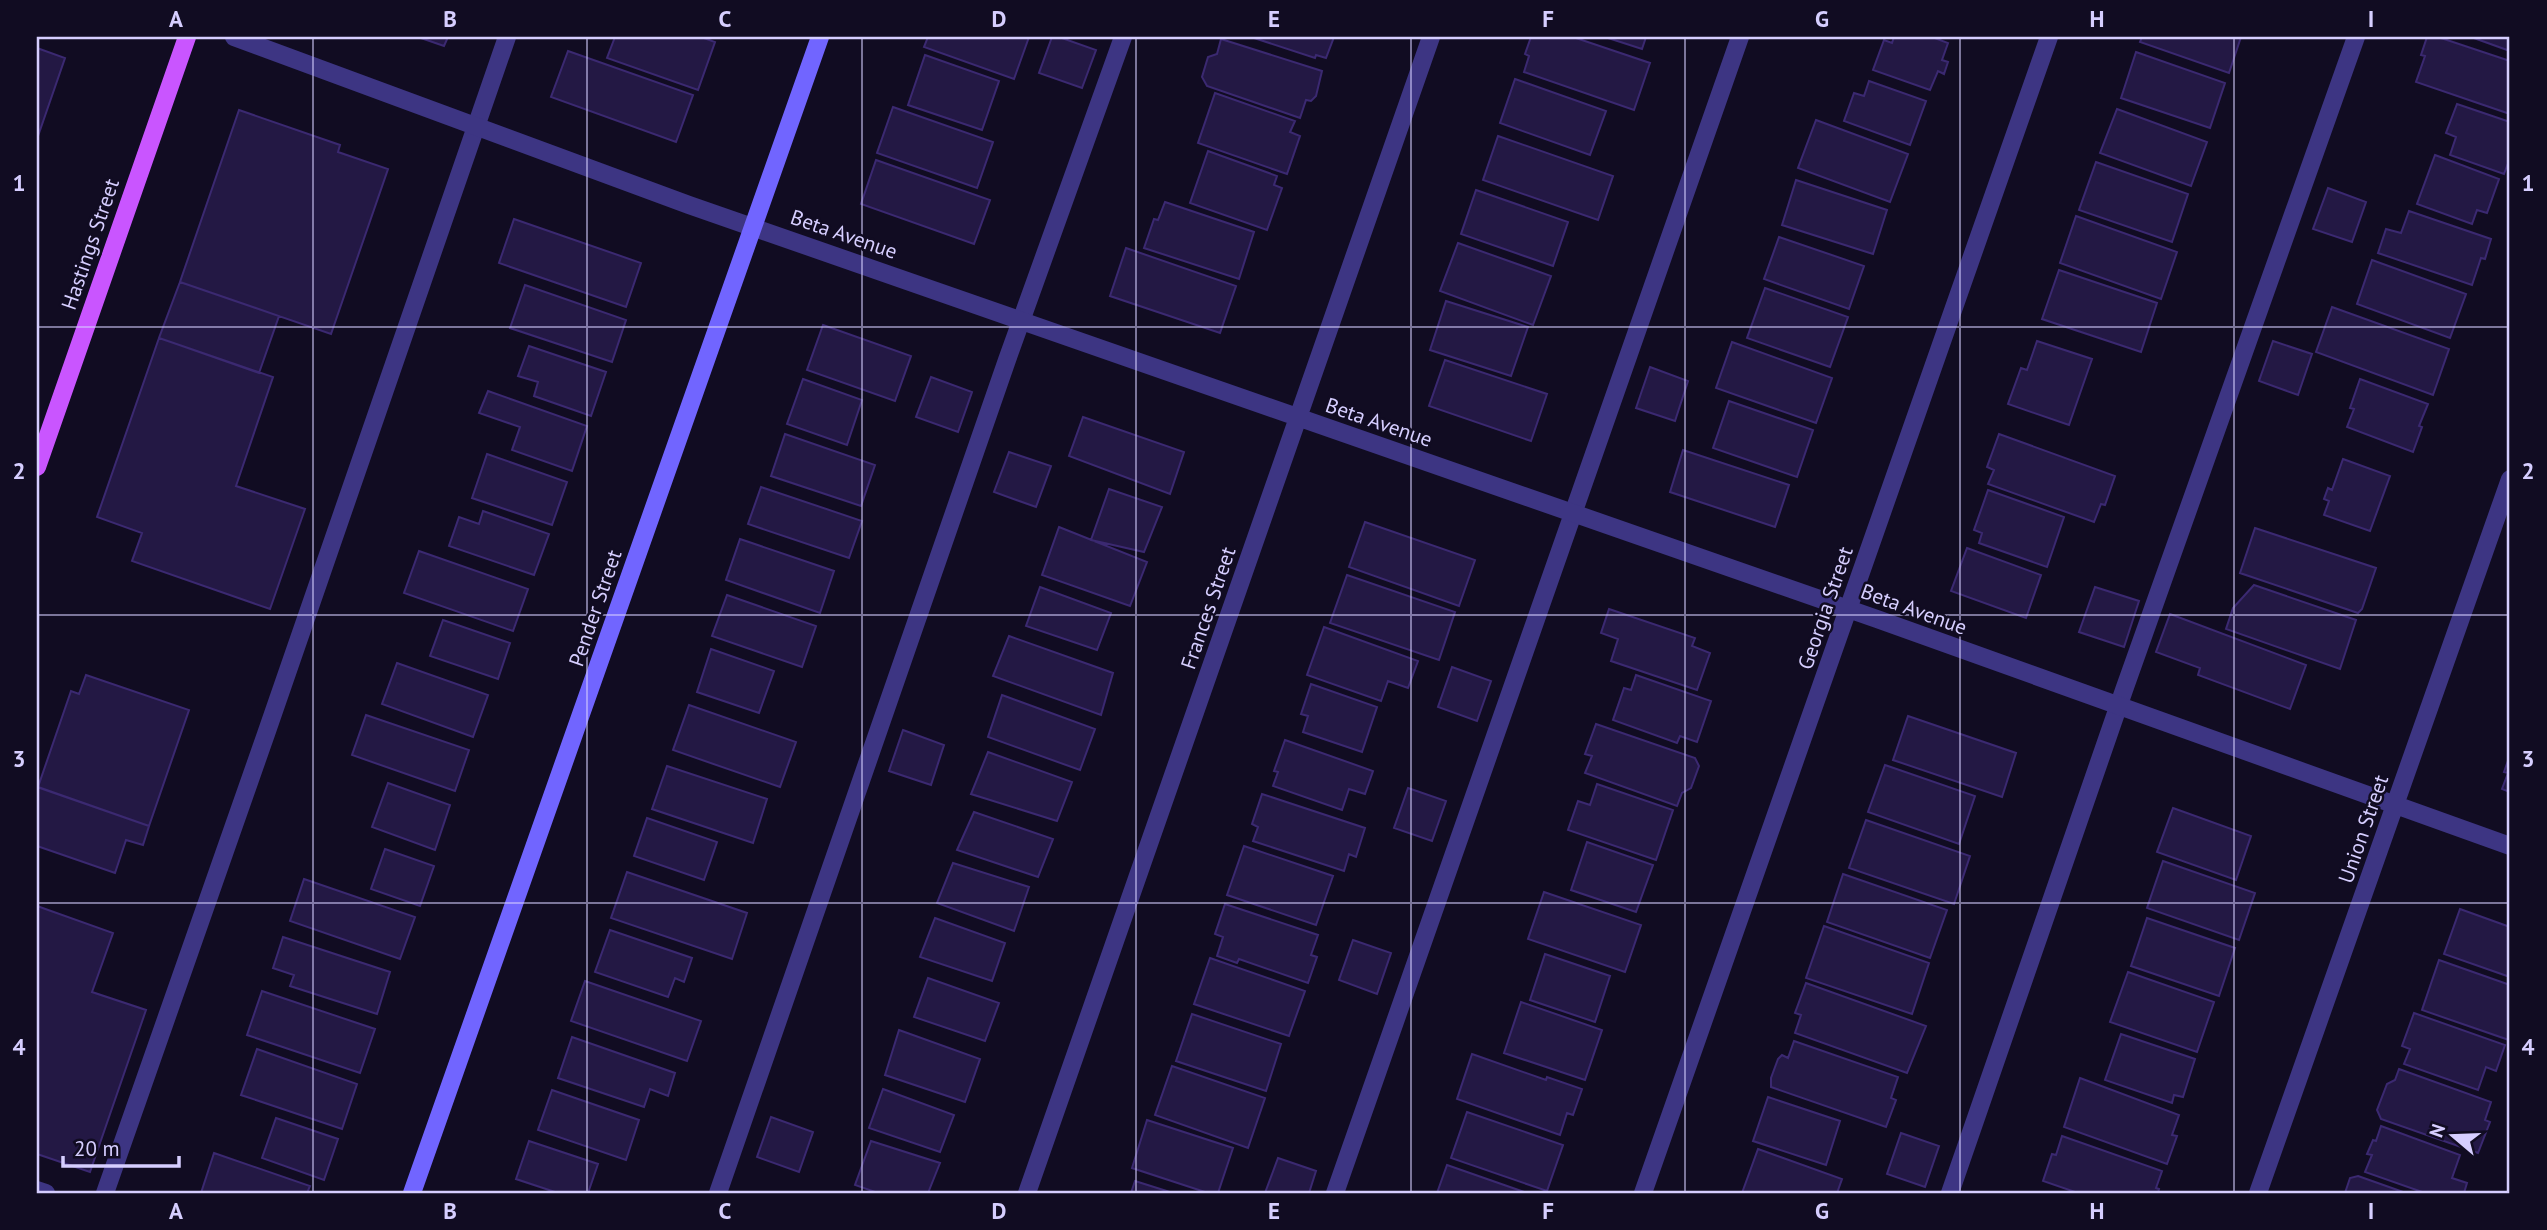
<svg xmlns="http://www.w3.org/2000/svg" width="2547" height="1230" font-family="'PT Sans',sans-serif">
	<style>
		.building { fill: #231844; stroke: #3b2971; stroke-width: 2 }
		.lines { fill: none; stroke-linecap: round; stroke-linejoin: round }
		.lane { stroke: #3d3583; stroke-width: 18 }
		.street { stroke: #3d3583; stroke-width: 18 }
		.secondary { stroke: #7165ff; stroke-width: 18 }
		.primary { stroke: #c955ff; stroke-width: 18 }
		.grid { fill: none; stroke: #d6ceff; stroke-width: 2; stroke-opacity: 0.55 }
		.labels { text-anchor: middle; dominant-baseline: central; stroke-width: 5; stroke-linejoin: round; paint-order: stroke }
		.street-label { font-size: 21px; fill: #d6ceff; stroke: #110c22 }
		.neatline { fill: none; stroke: #d6ceff; stroke-width: 2.5 }
		.grid-label { font-size: 23px; text-anchor: middle; font-weight: bold; fill: #d6ceff }
	</style>
	<rect width="100%" height="100%" fill="#110c22"/>
	<path class="building" d="M418,37h30l-4,9z
		M615,37h86l14,5 -17,48 -91,-32z
		M928,37h101l-15,42 -90,-32z
		M1052,37h7l37,13 -14,38 -43,-15z
		M1251,37h83l-8,21 -10,-3 -1,3z
		M1531,37h42l77,26 -16,47 -110,-38 5,-16 -4,-2z
		M1605,37h41l-4,12z
		M1894,37h38l16,6 -6,17 6,2 -4,12 -6,-3 -8,19 -57,-20 11,-30 8,3z
		M2142,37h99l-12,36 -89,-31z
		M2427,37h11l72,24v53l-94,-32 9,-26 -4,-1z
		M2471,37h39v14z
		M1221,39l101,32 -6,25 -5,5 -5,-1 -6,18 -93,-32 -5,-9 6,-20 9,-3z
		M37,48l28,10 -28,81z
		M568,51l125,44 -17,47 -125,-45z
		M2136,52l89,31 -15,45 -89,-30z
		M925,55l74,26 -17,49 -74,-25z
		M1515,79l91,32 -16,44 -90,-32z
		M1869,81l57,20 -16,44 -66,-24 10,-28 10,3z
		M1215,93l80,28 -5,11 10,4 -13,38 -89,-31z
		M2457,104l53,18v36l-6,16 -54,-19 6,-18 -10,-4z
		M893,107l100,35 -16,46 -100,-35z
		M2117,109l90,33 -16,44 -91,-33z
		M239,110l101,35 -2,7 50,17 -57,165 -151,-52z
		M1816,120l92,34 -18,48 -92,-34z
		M1498,136l115,40 -15,44 -115,-40z
		M1208,151l69,25 -3,9 8,3 -15,42 -77,-27z
		M2435,155l64,24 -12,34 -10,-3 -5,14 -55,-20z
		M876,160l114,40 -16,44 -113,-40z
		M2096,162l92,32 -16,48 -93,-32z
		M1796,180l91,30 -14,44 -91,-29z
		M2328,188l38,14 -14,40 -39,-13z
		M1476,190l92,32 -15,44 -92,-32z
		M1165,202l89,30 -15,47 -95,-31 10,-29 4,1z
		M2409,211l82,28 -6,20 -4,-1 -9,27 -94,-32 8,-24 15,4z
		M2076,216l101,36 -16,47 -101,-36z
		M514,219l127,44 -15,44 -127,-44z
		M1779,237l85,29 -15,43 -85,-30z
		M1458,243l93,33 -18,49 -93,-34z
		M1126,248l110,38 -16,47 -110,-37z
		M2372,260l94,34 -16,44 -93,-34z
		M2059,270l98,33 -16,49 -99,-33z
		M180,282l99,34 -20,57 -100,-35z
		M525,285l101,35 -14,42 -102,-34z
		M1765,288l83,29 -18,50 -83,-29z
		M1446,301l82,26 -17,49 -81,-26z
		M2332,307l117,42 -16,46 -117,-43z
		M823,325l88,31 -16,45 -88,-31z
		M159,338l114,39 -37,109 69,23 -35,100 -138,-48 10,-28 -45,-16z
		M2037,341l55,18 -23,66 -61,-21 13,-36 6,2z
		M2273,341l39,13 -14,41 -39,-14z
		M1732,342l100,36 -16,45 -100,-35z
		M529,346l77,26 -15,44 -57,-20 4,-14 -20,-6z
		M1445,360l102,34 -16,47 -102,-35z
		M1650,367l38,14 -13,40 -39,-13z
		M931,377l41,15 -14,40 -42,-15z
		M803,379l59,21 -15,45 -60,-21z
		M2360,379l68,25 -9,22 3,1 -9,25 -66,-25 7,-18 -4,-1z
		M488,391l99,35 -15,45 -60,-21 8,-23 -41,-14z
		M1729,401l84,29 -16,47 -84,-29z
		M1083,417l101,35 -14,42 -101,-38z
		M785,434l90,31 -14,41 -90,-30z
		M1999,434l116,42 -10,29 -4,-1 -7,18 -106,-38 6,-14 -7,-3z
		M1683,450l106,35 -14,42 -105,-35z
		M1009,452l42,14 -15,41 -42,-15z
		M487,454l80,28 -15,43 -80,-27z
		M2343,459l47,17 -20,55 -46,-16 5,-14 -5,-2 4,-11 4,2z
		M761,487l101,34 -13,37 -101,-34z
		M1109,489l53,18 -18,45 -53,-12z
		M1988,490l76,27 -17,50 -68,-24 3,-10 -8,-3z
		M483,511l66,23 -15,41 -85,-29 10,-29 20,7z
		M1365,522l110,38 -16,46 -110,-39z
		M1059,527l88,35 -17,44 -88,-31z
		M2255,528l121,40 -14,41 -4,4 -118,-40z
		M740,539l94,32 -14,42 -94,-33z
		M1967,548l74,27 -15,43 -75,-27z
		M419,551l109,38 -15,42 -109,-38z
		M1347,575l108,37 -16,48 -109,-37z
		M2254,585l102,35 -16,49 -114,-40 7,-21z
		M1040,587l71,26 -14,37 -71,-24z
		M2095,587l44,14 -15,46 -45,-15z
		M727,595l89,31 -14,41 -90,-31z
		M1609,609l86,29 -3,8 18,7 -13,37 -86,-29 7,-22 -17,-6z
		M2170,614l136,51 -16,44 -92,-34 2,-7 -44,-16z
		M443,620l67,23 -12,36 -68,-23z
		M1324,627l94,34 -10,27 -20,-7 -7,20 -74,-26z
		M1009,636l104,37 -12,42 -108,-39z
		M711,649l63,22 -15,42 -62,-21z
		M397,663l91,32 -15,42 -91,-33z
		M1452,667l39,14 -14,40 -39,-14z
		M86,675l103,35 -40,116 -111,-39 33,-96 8,3z
		M1636,675l75,26 -14,41 -17,-6 -3,7 -64,-23 11,-32 7,2z
		M1311,684l66,23 -15,45 -59,-20 5,-16 -7,-2z
		M1002,695l93,34 -15,41 -92,-33z
		M689,705l107,37 -16,45 -107,-37z
		M366,715l103,35 -14,41 -103,-36z
		M1908,716l108,37 -14,44 -109,-37z
		M1596,724l99,34 4,8 -8,22 -9,5 -5,13 -92,-33 7,-17 -7,-2z
		M903,730l41,15 -13,40 -42,-14z
		M1285,740l88,31 -8,23 -16,-5 -7,21 -69,-24 5,-14 -4,-1z
		M988,752l84,30 -15,39 -86,-27z
		M2510,755v37l-8,-3 6,-16 -4,-1z
		M1885,765l90,31 -16,48 -91,-32z
		M667,766l100,33 -14,44 -101,-34z
		M388,783l62,22 -15,45 -63,-23z
		M1597,784l76,26 -17,50 -88,-30 10,-29 12,4z
		M37,787l112,39 -6,19 -17,-5 -11,33 -78,-27z
		M1408,788l38,13 -14,40 -38,-13z
		M1262,794l103,34 -9,29 -7,-3 -5,17 -91,-30 5,-14 -6,-3z
		M2173,808l78,28 -15,44 -79,-28z
		M974,812l79,27 -15,38 -81,-27z
		M647,818l70,24 -13,38 -70,-24z
		M1866,820l104,36 -16,48 -105,-36z
		M1587,842l66,23 -17,47 -65,-22z
		M1244,846l89,30 -17,49 -89,-30z
		M385,849l49,17 -14,40 -49,-17z
		M2163,861l92,32 -16,47 -92,-32z
		M953,863l76,24 -15,44 -77,-28z
		M627,872l120,41 -15,46 -121,-41z
		M1843,874l104,36 -17,48 -103,-36z
		M304,879l111,38 -15,42 -110,-38z
		M1544,892l97,33 -16,47 -97,-33z
		M1225,904l93,31 -7,20 6,2 -9,26 -69,-24 -2,4 -20,-7 6,-19 -8,-3z
		M37,906l76,27 -21,59 54,18 -56,162 -53,-18z
		M2460,909l50,18v50l-66,-23z
		M935,918l70,25 -13,38 -72,-24z
		M2147,918l88,30 -16,48 -88,-30z
		M1824,926l105,37 -17,51 -106,-36z
		M610,930l82,28 -8,24 -9,-4 -7,19 -73,-25z
		M283,937l107,35 -13,42 -87,-28 4,-11 -21,-7z
		M1353,940l38,13 -14,41 -38,-14z
		M1545,954l65,22 -15,46 -65,-22z
		M1210,958l95,33 -16,45 -95,-32z
		M2439,960l71,25 -1,55 -87,-30z
		M2128,972l86,30 -17,50 -87,-30z
		M928,978l71,25 -14,38 -71,-24z
		M585,981l116,40 -14,40 -116,-40z
		M1806,983l120,43 -19,47 -112,-40 6,-18 -6,-2z
		M262,991l113,38 -15,44 -113,-38z
		M1521,1002l81,28 -17,50 -81,-27z
		M2414,1013l91,32 -9,26 -10,-4 -8,23 -74,-26 6,-15 -8,-3z
		M1192,1014l89,30 -15,47 -90,-30z
		M899,1030l81,29 -15,43 -80,-27z
		M2121,1034l74,25 -12,38 -9,-2 -2,8 -67,-23z
		M572,1037l103,36 -7,23 -18,-7 -6,18 -86,-29z
		M1794,1041l104,36 -7,21 5,2 -10,27 -115,-40v-9l7,-19 4,-4 6,3z
		M257,1049l100,35 -15,45 -101,-34z
		M1472,1054l74,26 1,-3 35,12 -9,26 -6,-2 -7,22 -103,-36z
		M1172,1066l93,32 -17,50 -93,-33z
		M2399,1069l92,33 -6,18 5,2 -12,31 -97,-34 -4,-9 10,-26 8,-4z
		M2080,1078l99,37 -7,20 5,1 -10,28 -103,-37z
		M883,1089l71,26 -14,37 -71,-24z
		M552,1090l87,30 -13,40 -88,-30z
		M1768,1097l72,24 -14,44 -73,-24z
		M1467,1112l96,33 -16,46 -96,-33z
		M771,1117l42,15 -14,40 -42,-15z
		M276,1118l62,21 -14,41 -62,-22z
		M1147,1120l86,28 -15,45h-10l-76,-25z
		M2381,1126l79,29 -8,23 15,5 -3,10h-39l-60,-21 7,-17 -5,-1 6,-14 3,1z
		M1901,1133l38,13 -14,41 -38,-13z
		M2062,1136l100,35 -6,17 3,1 -1,4h-80l-35,-12 9,-27 4,1z
		M529,1141l69,23 -10,29h-30l-42,-14z
		M871,1141l69,22 -12,30h-50l-23,-8z
		M1758,1149l84,30 -5,14h-95z
		M214,1153l96,33 -3,7h-106z
		M1278,1158l38,13 -7,22h-44z
		M1447,1165l80,28h-90z
		M2358,1176l48,17h-61l5,-15z
		M1135,1181l38,12h-42z"/>
	<g class="lines">
		<path class="lane" d="M105,1193l161,-459 241,-697
			M718,1193l289,-833 116,-323
			M1335,1193l405,-1156
			M1950,1193l174,-503 232,-653"/>
		<path class="street" d="M234,37l455,168 1188,414 633,227
			M37,1190l9,3
			M1027,1193l404,-1156
			M1643,1193l406,-1156
			M2258,1193l252,-714"/>
		<path class="secondary" d="M412,1193l408,-1156"/>
		<path class="primary" d="M37,467l150,-430"/>
	</g>
	<path class="grid" d="M313,37v1156M587,37v1156M862,37v1156M1136,37v1156M1411,37v1156M1685,37v1156M1960,37v1156M2234,37v1156M37,327h2473M37,615h2473M37,903h2473"/>
	<g class="labels">
		<g class="street-label">
			<text transform="translate(844 234) rotate(19)">Beta Avenue</text>
			<text transform="translate(90 244) rotate(-71)">Hastings Street</text>
			<text transform="translate(1379 422) rotate(19)">Beta Avenue</text>
			<text transform="translate(595 608) rotate(-71)">Pender Street</text>
			<text transform="translate(1208 608) rotate(-71)">Frances Street</text>
			<text transform="translate(1825 608) rotate(-71)">Georgia Street</text>
			<text transform="translate(1914 609) rotate(20)">Beta Avenue</text>
			<text transform="translate(2363 829) rotate(-71)">Union Street</text>
		</g>
	</g>
	<rect width="2547" height="1230" fill="none" stroke="#110c22" stroke-width="77"/>
	<g transform="translate(2453 1136) rotate(289)" stroke="#110c22" stroke-width="5" paint-order="stroke">
	<path d="M0-5L12 26L0 18L-12 26Z" fill="#d6ceff"/>
	<text y="-10" font-size="19" font-weight="bold" text-anchor="middle" fill="#d6ceff">N</text>
	</g>
	<path d="M63 1156v10h116v-10" fill="none" stroke="#d6ceff" stroke-width="3.5"/>
	<text x="74" y="1156" font-size="21" fill="#d6ceff" stroke="#110c22" stroke-width="5" paint-order="stroke">20 m</text>
	<rect x="38" y="38" width="2470" height="1154" class="neatline"/>
	<g class="grid-label">
		<text x="176" y="27">A</text>
		<text x="450" y="27">B</text>
		<text x="725" y="27">C</text>
		<text x="999" y="27">D</text>
		<text x="1274" y="27">E</text>
		<text x="1548" y="27">F</text>
		<text x="1822" y="27">G</text>
		<text x="2097" y="27">H</text>
		<text x="2371" y="27">I</text>
		<text x="19" y="191">1</text>
		<text x="2528" y="191">1</text>
		<text x="19" y="479">2</text>
		<text x="2528" y="479">2</text>
		<text x="19" y="767">3</text>
		<text x="2528" y="767">3</text>
		<text x="19" y="1055">4</text>
		<text x="2528" y="1055">4</text>
		<text x="176" y="1219">A</text>
		<text x="450" y="1219">B</text>
		<text x="725" y="1219">C</text>
		<text x="999" y="1219">D</text>
		<text x="1274" y="1219">E</text>
		<text x="1548" y="1219">F</text>
		<text x="1822" y="1219">G</text>
		<text x="2097" y="1219">H</text>
		<text x="2371" y="1219">I</text>
	</g>
</svg>
